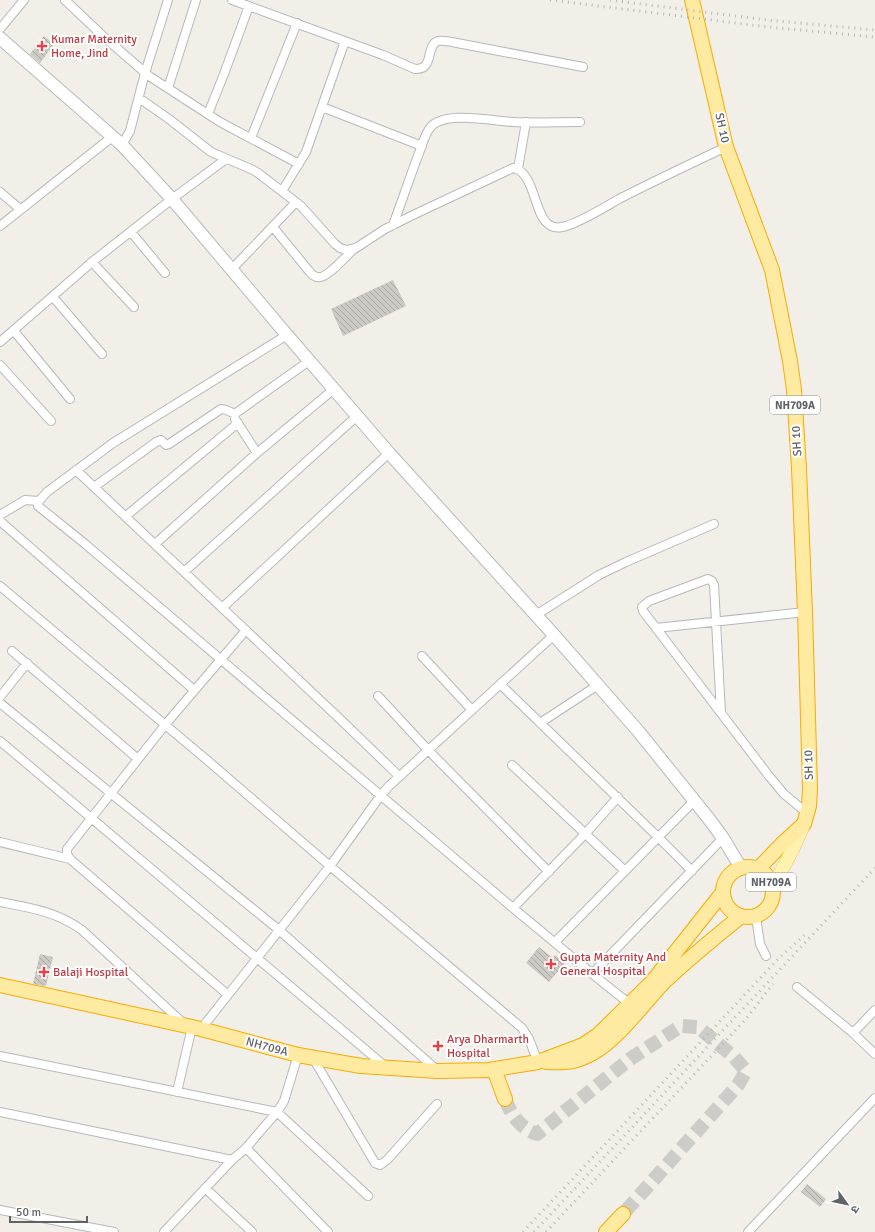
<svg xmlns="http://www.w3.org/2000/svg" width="875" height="1232" font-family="Signika,'Noto Sans Devanagari',sans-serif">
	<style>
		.building { fill: url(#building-back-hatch) }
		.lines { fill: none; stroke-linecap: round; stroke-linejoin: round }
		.trunk-tunnel { stroke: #ccccc8; stroke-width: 14; stroke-dasharray: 14 7; stroke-linecap: butt }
		.minor-casing { stroke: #b5b8bc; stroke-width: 10 }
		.secondary-casing { stroke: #b6babf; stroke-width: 14 }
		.primary-casing { stroke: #f2c960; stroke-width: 14 }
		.trunk-casing { stroke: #f9ab00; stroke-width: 16 }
		.minor { stroke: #fff; stroke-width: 8 }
		.secondary { stroke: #fff; stroke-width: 12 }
		.primary { stroke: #fff2af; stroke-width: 13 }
		.trunk { stroke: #feeaa1; stroke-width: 14 }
		.rail { stroke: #b6b7b8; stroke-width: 3; stroke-dasharray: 1 5; stroke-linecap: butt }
		.health-dot { fill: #e0444e; stroke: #fff; stroke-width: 1.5 }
		.labels { text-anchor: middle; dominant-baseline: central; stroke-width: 4; stroke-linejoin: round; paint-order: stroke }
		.shield { fill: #fff; stroke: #8f9295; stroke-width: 1 }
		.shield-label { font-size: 11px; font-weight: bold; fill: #5f6368 }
		.health-label { font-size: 12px; fill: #be3a42; stroke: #fff; text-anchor: start }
		.street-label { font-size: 12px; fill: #5f6368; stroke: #fff }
	</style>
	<defs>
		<pattern id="building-back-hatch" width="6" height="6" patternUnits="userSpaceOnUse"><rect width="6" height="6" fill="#cccac5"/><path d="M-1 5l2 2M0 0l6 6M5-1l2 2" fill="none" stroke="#a9a8a4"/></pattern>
	</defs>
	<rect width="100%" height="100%" fill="#f1efe8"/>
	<path class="building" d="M44,36l10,8 -14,19 -10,-9z
		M393,280l13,26 -63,30 -12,-27z
		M539,947l14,11 2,-3 10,8 -16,19 -23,-19z
		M40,954l13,3 -7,29 -13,-2z
		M807,1184l19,15 -6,8 -19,-15z"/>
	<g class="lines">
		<path class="trunk-tunnel" d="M505,1099c7,17 15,29 32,35l93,-75 51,-33 17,1 36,30 12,14 -8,14 -115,129"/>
		<defs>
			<path id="minor" d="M65,0l39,37 45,39 71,46 79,42
				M232,0l151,55 32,14c20,1 10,-24 23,-28 5,-1 14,1 19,2l126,24
				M0,29l24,-29
				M168,88l28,-88
				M139,98l30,21 42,33 40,17 7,4 43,33 34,38 5,4 7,2 9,-2 29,-19 28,-14 100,-47c21,3 21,44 34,55 4,4 10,5 15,4 14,-2 43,-20 57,-28 35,-18 71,-35 107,-52
				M322,107l100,39
				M208,114l16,-40 25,-68
				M251,138l46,-115
				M122,145l8,-14 2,-8 13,-50 23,-73
				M518,169l8,-47
				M282,191l24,-39 39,-111
				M0,192l20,17
				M393,225c9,-24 17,-48 26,-72 3,-8 6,-19 11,-25 13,-18 63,-7 83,-6 22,1 44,0 67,0
				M0,226l112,-89
				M273,227l36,44c3,4 6,7 11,6 8,0 28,-23 35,-29
				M131,232l34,41
				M92,262l42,45
				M232,269l64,-67
				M53,297l49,57
				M14,331l56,68
				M287,335l-174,108 -66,49 -8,9 -1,5 46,37 429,365c39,32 77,65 117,96
				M0,342l92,-80 80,-63 54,-40
				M0,365l51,56
				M235,419l22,34
				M76,470l265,250 58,56
				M94,487l62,-45 5,-2 5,5 3,-1 52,-35c6,-1 9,5 15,4l73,-52
				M0,515l25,-15 14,1
				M126,516l112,-93
				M0,521l194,169
				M155,544l102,-91 77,-64
				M184,572l173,-156
				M0,586l207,174 123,106 192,162 7,11 9,23
				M222,608l167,-155
				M536,615l63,-40 27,-13 88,-38
				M656,628l149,-16
				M12,651l126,108
				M422,656l50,54
				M500,684l158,153 34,34
				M378,696l50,54 121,122
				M0,697l27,-34
				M0,703l279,227 158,140
				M721,713l-7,-128 -2,-4 -4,-2 -59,22 -7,6 1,4 126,165 15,18 23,19
				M540,723l58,-38
				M0,741l386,326
				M512,765l113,106
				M0,842l70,17
				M0,902c31,6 55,9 82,28l101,93
				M513,908l72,-74 33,-37
				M756,917l4,27 6,12
				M555,942l140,-142
				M592,974l131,-136
				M797,987l56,46 22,21
				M228,995l-158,-136 -3,-5v-5l98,-124 81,-95
				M201,1029l129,-163 51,-71 8,-9 165,-151
				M853,1033l22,-23
				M0,1056l277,56 91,84
				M313,1058l62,105 5,2 7,-5 50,-56
				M177,1092l15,-65
				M0,1112l232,48
				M246,1148l82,84
				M205,1188l47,44
				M0,1210l114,22
				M164,1232l68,-72 14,-12 31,-36 7,-11 14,-46
				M748,1232l127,-134"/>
			<path id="secondary" d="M0,38l122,107 50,54 115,136 102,118 165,182 85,97 70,87 14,19 18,30"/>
			<path id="primary" d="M773,886l20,-37 11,-25"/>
			<path id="trunk" d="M692,0l34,147 46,123 18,91 4,29 5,78 6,144 5,176 -1,18 -5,18 -22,20 -24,25
				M723 892a25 25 0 1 1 50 0a25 25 0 1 1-50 0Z
				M0,985l201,44 97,26 63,11 76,5 52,-1 49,-8 45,-17 15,-10 54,-53 71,-90
				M546,1062c20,1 29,1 47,-9 26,-15 50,-49 71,-71 24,-23 50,-44 76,-65
				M494,1069l11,30
				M606,1232l17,-18"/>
		</defs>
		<use href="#minor" class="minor-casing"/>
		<use href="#secondary" class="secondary-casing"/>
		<use href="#primary" class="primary-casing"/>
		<use href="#trunk" class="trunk-casing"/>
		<use href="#minor" class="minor"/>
		<use href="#secondary" class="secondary"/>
		<use href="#primary" class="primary"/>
		<use href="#trunk" class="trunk"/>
		<path class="rail" d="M550,0l218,27 107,10
			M610,0l157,20 108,10
			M523,1232l256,-274 29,-26
			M534,1232l341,-364
			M546,1232l200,-213 27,-35"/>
	</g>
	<g class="health-dot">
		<path d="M40 40h4v4h4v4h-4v4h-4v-4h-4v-4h4z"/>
		<path d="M549 958h4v4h4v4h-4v4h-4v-4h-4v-4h4z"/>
		<path d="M42 966h4v4h4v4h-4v4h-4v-4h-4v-4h4z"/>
		<path d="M436 1040h4v4h4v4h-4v4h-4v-4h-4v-4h4z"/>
	</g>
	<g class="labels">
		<g class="shield">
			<rect x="770" y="396" width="50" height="18" rx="3"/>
			<rect x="746" y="873" width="50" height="18" rx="3"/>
		</g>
		<g class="shield-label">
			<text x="795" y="405">NH709A</text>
			<text x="771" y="882">NH709A</text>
		</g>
		<g class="health-label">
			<text x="51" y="39">Kumar Maternity<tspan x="51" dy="14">Home, Jind</tspan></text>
			<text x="560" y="957">Gupta Maternity And<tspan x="560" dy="14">General Hospital</tspan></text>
			<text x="53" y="972">Balaji Hospital</text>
			<text x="447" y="1039">Arya Dharmarth<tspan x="447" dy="14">Hospital</tspan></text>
		</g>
		<g class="street-label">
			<text transform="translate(722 128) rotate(77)">SH 10</text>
			<text transform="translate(797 441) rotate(-94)">SH 10</text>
			<text transform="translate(809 765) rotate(-92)">SH 10</text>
			<text transform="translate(267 1047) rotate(15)">NH709A</text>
		</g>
	</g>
	<g transform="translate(847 1204) rotate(123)" stroke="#ffffff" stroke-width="3" paint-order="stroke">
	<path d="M0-3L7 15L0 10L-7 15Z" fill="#5f6368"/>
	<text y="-6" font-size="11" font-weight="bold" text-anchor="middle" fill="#5f6368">उ</text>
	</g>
	<path d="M10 1216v6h77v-6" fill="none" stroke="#5f6368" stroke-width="2"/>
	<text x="16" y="1216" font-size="12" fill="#5f6368" stroke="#ffffff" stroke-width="3" paint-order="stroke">50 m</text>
</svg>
